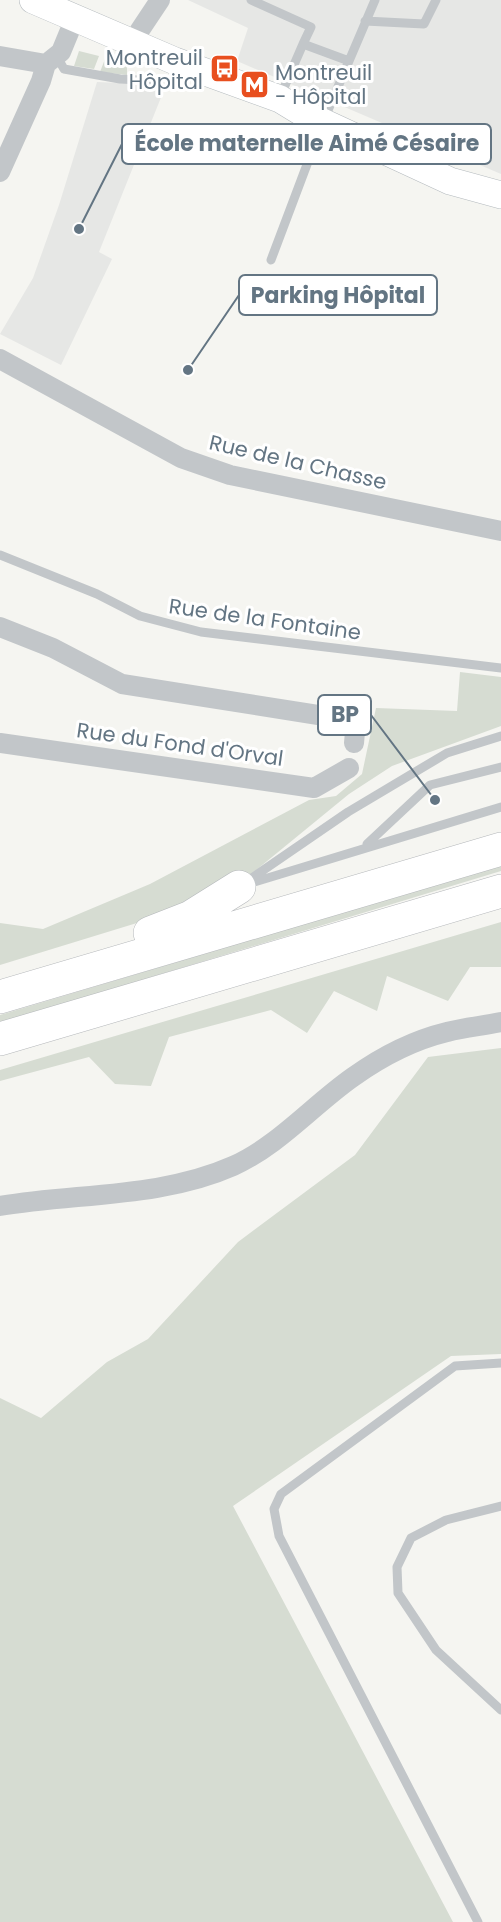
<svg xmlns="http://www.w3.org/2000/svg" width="501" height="1922" font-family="Poppins,sans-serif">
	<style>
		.built { fill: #e6e7e5 }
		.green { fill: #d6dcd2 }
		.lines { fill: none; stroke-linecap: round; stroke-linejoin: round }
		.secondary-casing { stroke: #b4babe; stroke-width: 28 }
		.motorway-casing { stroke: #b5b8bb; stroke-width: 34 }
		.service { stroke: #c2c6c9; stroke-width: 9 }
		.minor { stroke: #c2c6c9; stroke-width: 20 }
		.secondary { stroke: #fff; stroke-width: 27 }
		.motorway { stroke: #fff; stroke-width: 33 }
		.labels { text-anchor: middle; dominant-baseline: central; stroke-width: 6; stroke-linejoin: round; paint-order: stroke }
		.poi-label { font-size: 21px; fill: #637583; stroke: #fff; text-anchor: end }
		.street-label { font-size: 21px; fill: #637583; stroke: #fff }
		.leader { fill: none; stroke: #637583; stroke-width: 2 }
		.callout-dot { fill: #637583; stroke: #fff; stroke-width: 2 }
		.callout { fill: #fff; stroke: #637583; stroke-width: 2 }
		.callout-label { font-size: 22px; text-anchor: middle; font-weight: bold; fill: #637583 }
	</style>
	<rect width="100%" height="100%" fill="#f5f5f1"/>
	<path class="built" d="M188,0h313v174l-264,-113 11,-33z
		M97,82l69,3 -67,167 13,7 -51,106 -61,-31 33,-56 26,-73z"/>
	<path class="green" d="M79,51l20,5 -5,13 -20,-3z
		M110,56l17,8v11l-27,-3 5,-13z
		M460,672l41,5v49l-109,40 -43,28 -110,90 -50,23 -189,58v-42l43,6 107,-45 159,-84 27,-4 26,-22 14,-66 81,3z
		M501,865v6l-501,152v-8z
		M501,922v45h-31l-22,34 -61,-25 -10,35 -43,-20 -27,42 -36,-23 -102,27 -18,49 -36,-2 -26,-27 -89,24v-11z
		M501,1048v306l-50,2 -218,150 220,416h-453v-524l41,20 66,-56 41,-23 90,-97 117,-87 73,-98z"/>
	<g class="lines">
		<defs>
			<path id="secondary" d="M33,0l142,61 105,38 23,14 147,68 51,14"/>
			<path id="motorway" d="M150,933l41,-16 48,-30
				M0,997l501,-148
				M0,1039l501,-148"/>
		</defs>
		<use href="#secondary" class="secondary-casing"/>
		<use href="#motorway" class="motorway-casing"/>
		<path class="service" d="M251,0l60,27 -8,17 46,17
			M365,21l59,3 12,-24
			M57,57l7,12 56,10 39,2
			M280,97l23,-53
			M271,260l52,-138 52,-122
			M0,555l97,39 43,22 61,16 300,36
			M367,844l63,-59 71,-18
			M251,883l250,-76
			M243,884l105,-72 99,-59 54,-17
			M501,1506l-55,14 -35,18 -14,29 1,26 38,57 65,60
			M478,1922l-199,-386 -5,-27 7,-15 174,-128 46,-3"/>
		<path class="minor" d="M136,44l4,-14 20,-30
			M0,56l46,8
			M0,172l41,-91 5,-17 15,-12 14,-34
			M0,359l181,99 49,17 271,56
			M0,627l53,21 69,36 234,37 -2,22
			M0,743l314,45 35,-20
			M0,1206c76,-13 161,-8 233,-40 45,-20 80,-61 120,-89 28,-20 61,-37 94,-45 18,-5 36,-6 54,-10"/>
		<use href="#secondary" class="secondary"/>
		<use href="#motorway" class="motorway"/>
	</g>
	<defs>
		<symbol id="bus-square" viewBox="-11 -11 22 22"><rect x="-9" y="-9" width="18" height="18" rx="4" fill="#e84f1f" stroke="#fff"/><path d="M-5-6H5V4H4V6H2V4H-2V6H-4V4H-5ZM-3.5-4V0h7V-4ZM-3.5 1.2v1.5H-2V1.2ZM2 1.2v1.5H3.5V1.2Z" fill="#fff"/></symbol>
		<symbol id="metro-square" viewBox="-11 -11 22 22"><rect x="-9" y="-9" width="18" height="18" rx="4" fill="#e84f1f" stroke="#fff"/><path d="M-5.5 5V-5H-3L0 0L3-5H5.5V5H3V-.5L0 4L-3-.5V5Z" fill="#fff"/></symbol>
	</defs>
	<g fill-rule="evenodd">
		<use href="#bus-square" x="208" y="52" width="33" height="33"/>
		<use href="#metro-square" x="238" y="68" width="33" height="33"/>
	</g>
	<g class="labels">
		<g class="poi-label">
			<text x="203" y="57">Montreuil<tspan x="203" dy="24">Hôpital</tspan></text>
			<text x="275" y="72" text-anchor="start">Montreuil<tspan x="275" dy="24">- Hôpital</tspan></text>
		</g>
		<g class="street-label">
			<text transform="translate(298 462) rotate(13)">Rue de la Chasse</text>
			<text transform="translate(265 619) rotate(8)">Rue de la Fontaine</text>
			<text transform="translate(180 744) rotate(8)">Rue du Fond d'Orval</text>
		</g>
	</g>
	<path class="leader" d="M79 229L122 144M188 370L239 295M435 800L371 715"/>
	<g class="callout-dot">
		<circle cx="79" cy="229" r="6"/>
		<circle cx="188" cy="370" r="6"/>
		<circle cx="435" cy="800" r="6"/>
	</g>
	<g class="callout">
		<rect x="122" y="124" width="369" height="40" rx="6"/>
		<rect x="239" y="275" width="198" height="40" rx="6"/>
		<rect x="318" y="695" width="53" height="40" rx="6"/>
	</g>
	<g class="callout-label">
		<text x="307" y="151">École maternelle Aimé Césaire</text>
		<text x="338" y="303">Parking Hôpital</text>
		<text x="345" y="722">BP</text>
	</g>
</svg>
